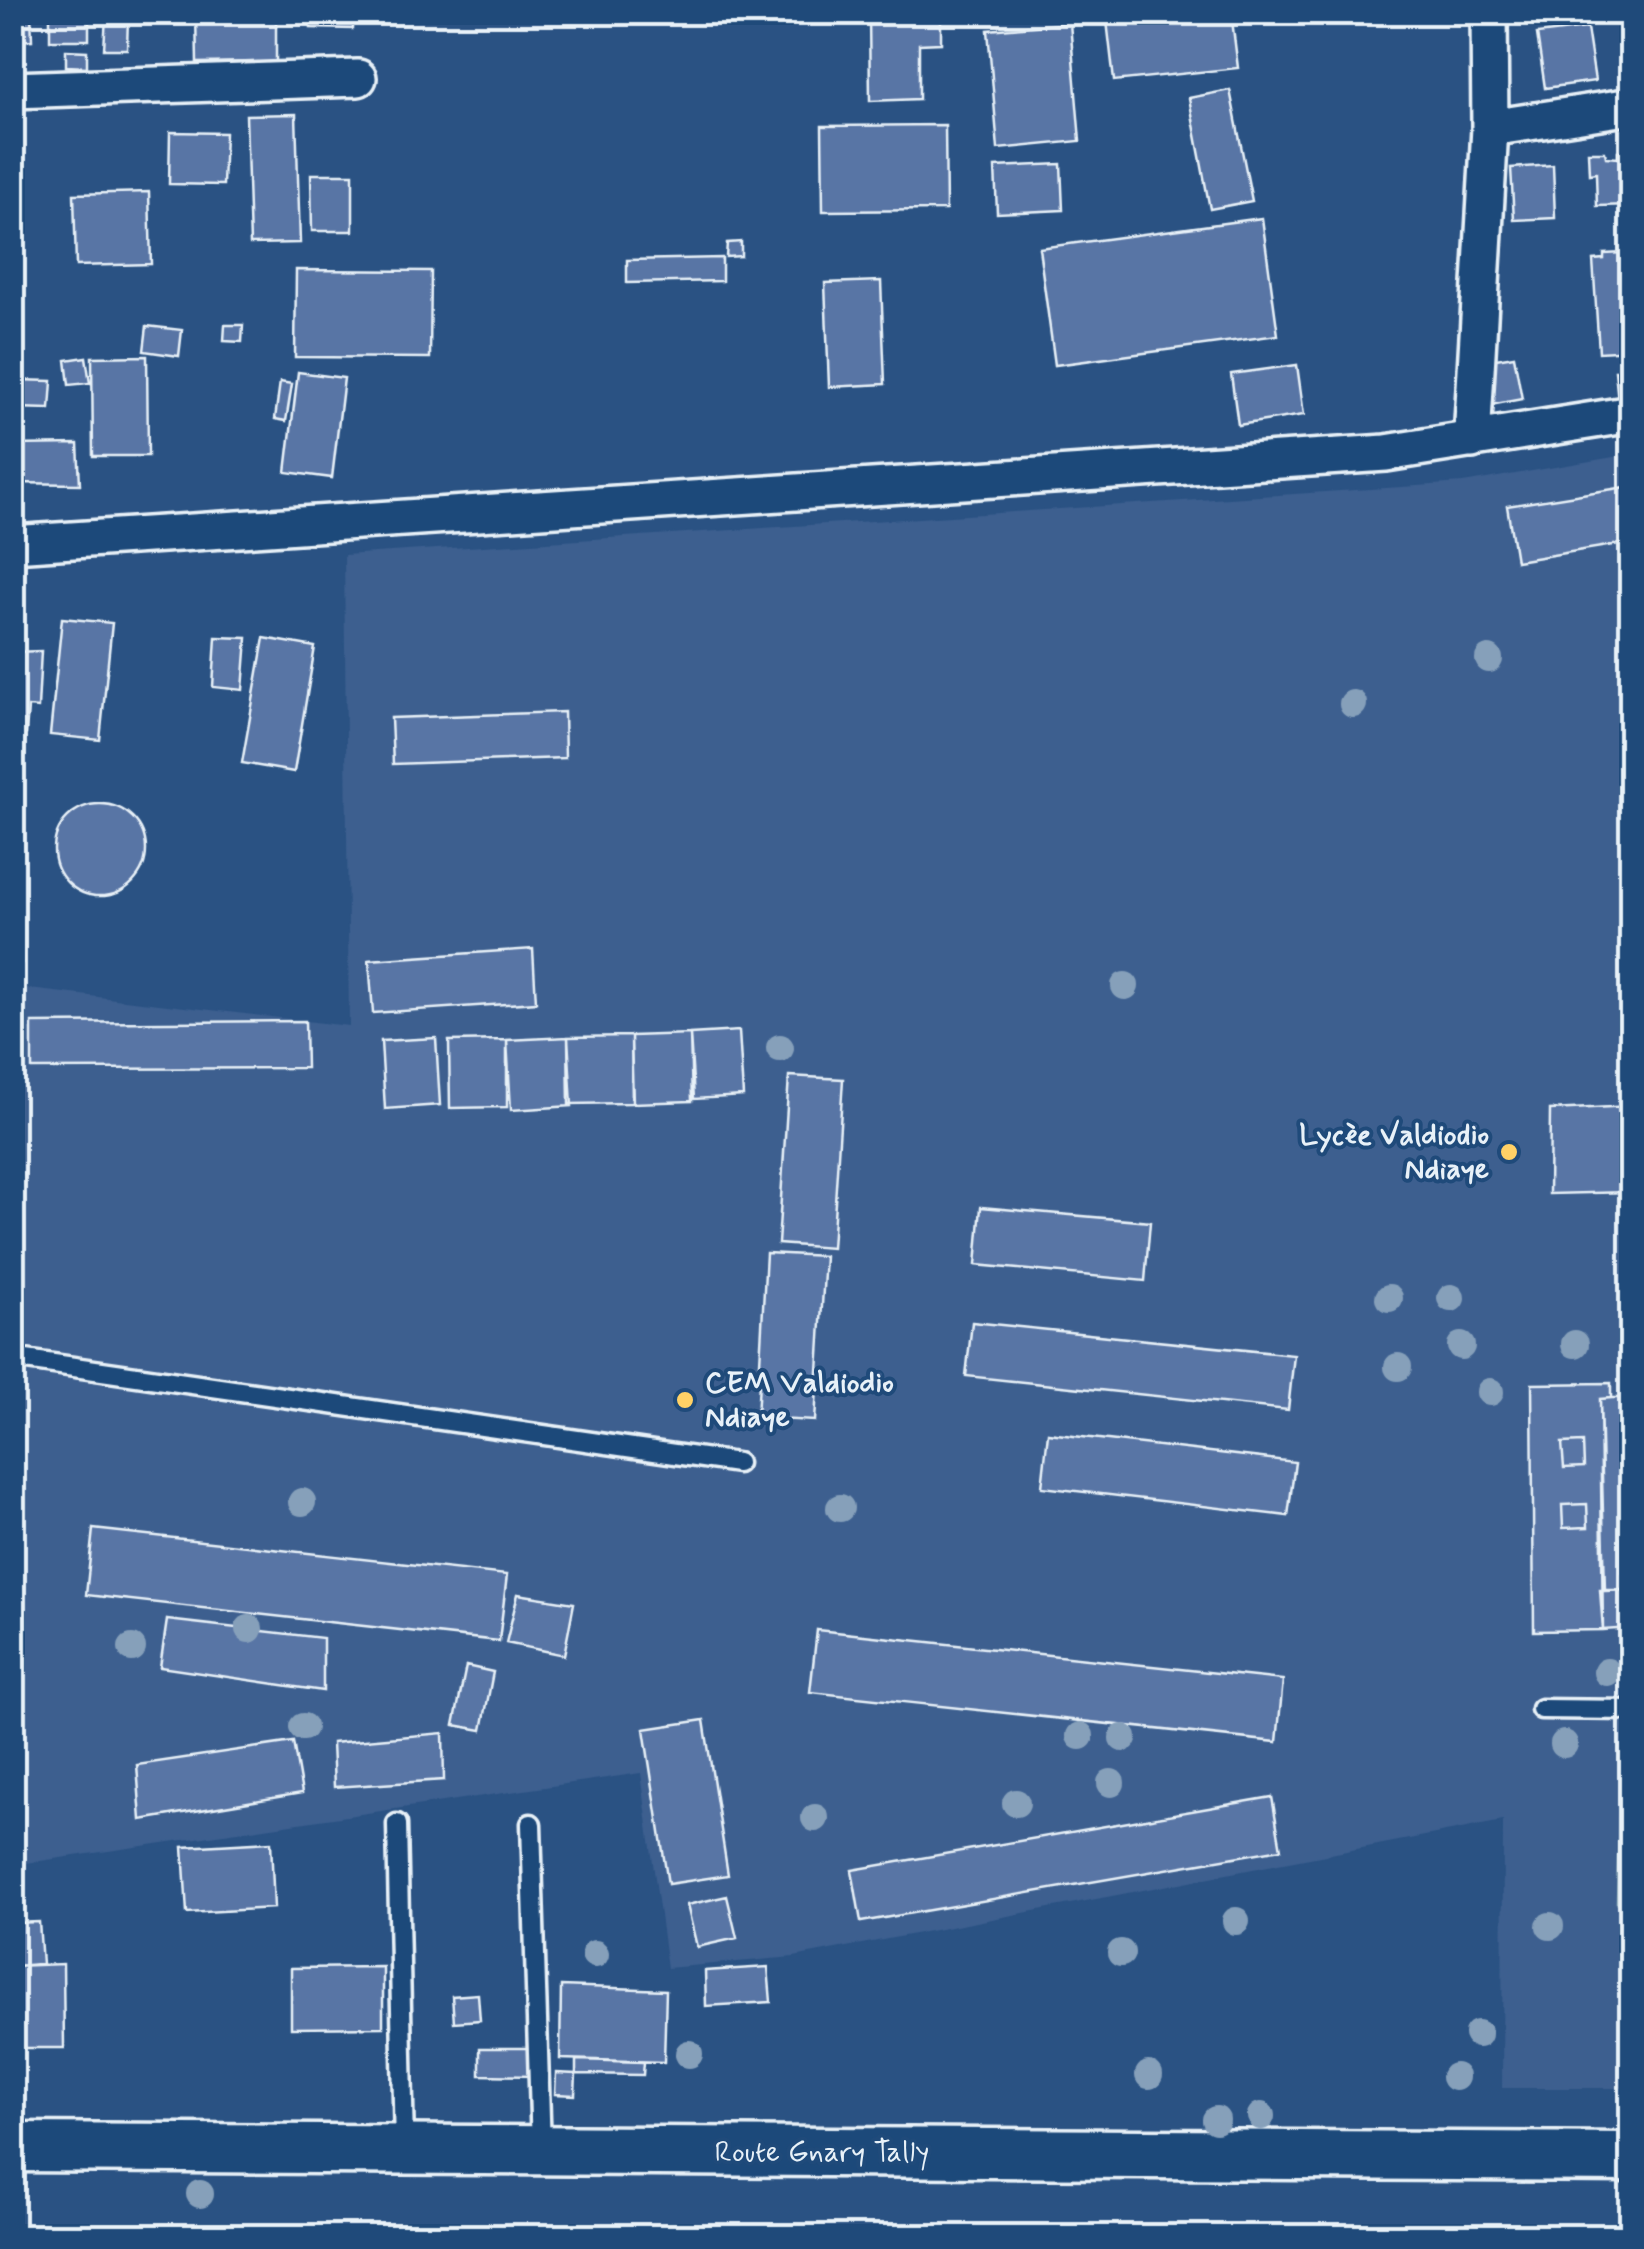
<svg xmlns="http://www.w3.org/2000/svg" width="1644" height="2249" font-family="Mynerve,sans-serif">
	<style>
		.built { fill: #3c5f8f }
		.park { fill: #4f7d87; stroke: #9cb7c0; stroke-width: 2.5 }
		.building { fill: #5874a5; stroke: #e8f1f8; stroke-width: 2.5 }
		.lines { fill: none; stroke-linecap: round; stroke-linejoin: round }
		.lane-casing { stroke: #e8f1f8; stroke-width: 25 }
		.street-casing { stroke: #e8f1f8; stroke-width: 42 }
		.secondary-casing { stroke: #e8f1f8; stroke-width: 55 }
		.lane { stroke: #1f4a7a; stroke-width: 18 }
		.street { stroke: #1f4a7a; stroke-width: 35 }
		.secondary { stroke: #1f4a7a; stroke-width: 48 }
		.tree { fill: #86a0ba }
		.poi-dot { fill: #ffd166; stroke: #1f4a7a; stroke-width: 4 }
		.labels { text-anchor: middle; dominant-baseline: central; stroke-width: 8; stroke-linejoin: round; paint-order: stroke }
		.poi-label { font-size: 30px; font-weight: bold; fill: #e8f1f8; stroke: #1f4a7a; text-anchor: end }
		.street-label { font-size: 30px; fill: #e8f1f8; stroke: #1f4a7a }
	</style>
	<rect width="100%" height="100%" fill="#2a5283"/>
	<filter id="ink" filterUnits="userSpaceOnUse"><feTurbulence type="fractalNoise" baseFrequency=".01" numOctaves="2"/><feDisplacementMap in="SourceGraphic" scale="20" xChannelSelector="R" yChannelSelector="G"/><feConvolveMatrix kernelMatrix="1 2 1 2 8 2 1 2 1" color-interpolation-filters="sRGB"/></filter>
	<g filter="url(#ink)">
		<path class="built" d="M1631,454v1634h-129l1,-267 -709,136 -127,11 -26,-195 -628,92 -1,-878 337,39 -5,-471 1119,-72z"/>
		<path class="park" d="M1620,1780h11v123l-14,-1z"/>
		<path class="building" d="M12,12h19l1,28 -20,1z
			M50,12h39v28h-39z
			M196,12h80v50l-79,1z
			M311,12h42v17l-42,-1z
			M364,12h37v8l-37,1z
			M869,12h72v31l-22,1v55l-49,2z
			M1106,12h125l7,56 -124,13z
			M1557,12h35l1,2 -35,5z
			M106,16l22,1 -1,32h-23z
			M1070,23l10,118 -82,8 -10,-119z
			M1587,28l8,53 -50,7 -8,-54z
			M66,50l21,1v16l-21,-1z
			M1230,90l22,111 -42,8 -21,-111z
			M296,114l4,129 -50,1 -4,-129z
			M945,125l1,85 -123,1 -1,-85z
			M170,132l55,1 -2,52 -54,-1z
			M1618,151h14v54l-35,1 -1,-33 -7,1 -1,-22h17l1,5 12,1z
			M1061,164l2,46 -66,3 -2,-46z
			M1553,165l2,53 -41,2 -3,-52z
			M311,174h42v57h-41z
			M149,192l2,72 -75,2 -2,-72z
			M1262,218l16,117 -223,30 -16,-117z
			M741,242v14l-15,1 1,-14z
			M1624,253l8,97 -33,2 -6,-92 11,-1v-5z
			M722,258v23l-95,2v-23z
			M296,270l135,1 -1,87 -135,-1z
			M881,281l4,103 -56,3 -4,-104z
			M225,325h18l-1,17 -18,-1z
			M147,326l35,4 -3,26 -35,-5z
			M147,356l1,100h-55l-1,-99z
			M1514,356l8,43 -37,7 -7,-44z
			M86,357l4,26 -21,2 -3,-25z
			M1297,365l7,50 -66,10 -7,-51z
			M1632,370v31l-14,1 -3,-31z
			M298,372l46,6 -12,100 -46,-6z
			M17,380l35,1 -2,28 -34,-1z
			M280,382l12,2 -6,37 -11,-2z
			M78,444l2,40 -68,-1v-38z
			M1632,486v56l-116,19 -9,-55z
			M62,618l50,5 -12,117 -50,-5z
			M216,637l31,1 -4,52 -30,-3z
			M264,638l51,9 -21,125 -52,-9z
			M41,651l-3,57 -10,-1 -2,27h-14v-82z
			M564,712l1,46 -172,6 -2,-46z
			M54 850a46 46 0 1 1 92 0a46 46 0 1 1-92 0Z
			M21,918l1,45h-10v-44z
			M533,949l3,53 -163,11 -4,-53z
			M305,1021l1,47 -274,1v-46z
			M739,1031l4,65 -49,3 -4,-65z
			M690,1034l2,67 -59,2 -2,-67z
			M631,1036l1,67 -63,1 -1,-67z
			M568,1037l4,69 -61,4 -4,-70z
			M436,1038l4,67 -55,4 -4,-68z
			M507,1040v67l-57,1 -1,-67z
			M789,1076l54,3 -11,169 -54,-4z
			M1632,1106v86l-83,2 1,-84z
			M981,1207l169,15 -5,59 -169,-16z
			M766,1253l59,3 -10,165 -58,-3z
			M972,1322l322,33 -6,55 -322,-34z
			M1611,1383v15l-11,1 3,231 -69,1 -2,-247z
			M1611,1398h21v192l-27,1 -5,-192z
			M1627,1413h5v33h-5z
			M1048,1433l247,29 -7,54 -246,-29z
			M1583,1442l1,25 -20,1 -2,-25z
			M1626,1474h6v34h-4z
			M1587,1504l1,23 -25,1 -1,-23z
			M93,1529l414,46 -8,66 -413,-46z
			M1622,1538h10v35h-10z
			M1600,1590h32v38l-29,2z
			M518,1594l56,9 -10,52 -58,-12z
			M167,1620l156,18v53l-163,-24z
			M817,1630l466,50 -6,62 -467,-50z
			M466,1666l27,6 -11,58 -28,-5z
			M704,1720l24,155 -60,9 -24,-155z
			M443,1733l1,47 -110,7 -2,-44z
			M293,1742l9,51 -161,27 -4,-55z
			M1272,1797l9,52 -420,73 -9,-52z
			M271,1842l3,66 -87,5 -4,-66z
			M727,1896l10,42 -40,9 -10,-42z
			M39,1922l3,42 -30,2v-43z
			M63,1964l1,84h-52v-82z
			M383,1967v60l-92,1v-60z
			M768,1967l3,35 -65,4 -1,-35z
			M561,1986l105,4 -2,72 -104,-3z
			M478,1994l2,26 -26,2 -2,-26z
			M480,2048h52v28l-52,-1z
			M576,2060l68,2 -1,13 -67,-1z
			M556,2073l20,1 -1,21 -20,-1z"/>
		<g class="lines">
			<defs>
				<path id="lane" d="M12,1358l725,105
					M1541,1709l91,1
					M397,1824l7,324
					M531,1824l10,326"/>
				<path id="street" d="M12,90l346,-12
					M1490,128l142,-22
					M1472,440l18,-312 -1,-116
					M12,544l1374,-91 246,-39"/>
				<path id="secondary" d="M12,2147l1620,10"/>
			</defs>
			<use href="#lane" class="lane-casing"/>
			<use href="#street" class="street-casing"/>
			<use href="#secondary" class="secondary-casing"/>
			<use href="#lane" class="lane"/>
			<use href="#street" class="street"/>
			<use href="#secondary" class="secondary"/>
		</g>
		<g class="tree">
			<circle cx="1489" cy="659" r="14"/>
			<circle cx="1353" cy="704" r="14"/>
			<circle cx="1125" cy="986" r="14"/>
			<circle cx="780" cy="1048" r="14"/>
			<circle cx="1389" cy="1298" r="14"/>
			<circle cx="1451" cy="1298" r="14"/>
			<circle cx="1575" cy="1344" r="14"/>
			<circle cx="1461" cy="1346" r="14"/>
			<circle cx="1398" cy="1367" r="14"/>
			<circle cx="1490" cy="1392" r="14"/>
			<circle cx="302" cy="1502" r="14"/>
			<circle cx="840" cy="1508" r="14"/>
			<circle cx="249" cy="1629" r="14"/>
			<circle cx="132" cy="1648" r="14"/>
			<circle cx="1607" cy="1672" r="14"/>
			<circle cx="303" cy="1727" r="14"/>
			<circle cx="1080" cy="1736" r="14"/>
			<circle cx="1123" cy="1738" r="14"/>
			<circle cx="1564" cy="1744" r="14"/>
			<circle cx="1111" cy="1783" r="14"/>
			<circle cx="1016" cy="1803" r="14"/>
			<circle cx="815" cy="1818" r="14"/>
			<circle cx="1236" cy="1921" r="14"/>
			<circle cx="1550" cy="1926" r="14"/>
			<circle cx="1121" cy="1953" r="14"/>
			<circle cx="595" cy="1954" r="14"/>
			<circle cx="1478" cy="2034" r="14"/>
			<circle cx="689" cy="2054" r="14"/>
			<circle cx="1149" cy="2075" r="14"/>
			<circle cx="1455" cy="2077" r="14"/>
			<circle cx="1261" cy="2116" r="14"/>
			<circle cx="1216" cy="2120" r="14"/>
			<circle cx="200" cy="2194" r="14"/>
		</g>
	</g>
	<g class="poi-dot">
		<circle cx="1509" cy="1152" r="10"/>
		<circle cx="685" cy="1400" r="10"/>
	</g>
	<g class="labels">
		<g class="poi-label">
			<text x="1489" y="1135">Lycèe Valdiodio<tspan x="1489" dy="34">Ndiaye</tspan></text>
			<text x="705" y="1383" text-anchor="start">CEM Valdiodio<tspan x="705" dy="34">Ndiaye</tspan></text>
		</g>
		<g class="street-label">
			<text x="822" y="2152">Route Gnary Tally</text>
		</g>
	</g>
	<rect width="1644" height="2249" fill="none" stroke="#1f4a7a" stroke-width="50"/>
	<rect x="25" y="25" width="1594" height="2199" fill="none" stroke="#e8f1f8" stroke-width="4" filter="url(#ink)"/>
</svg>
